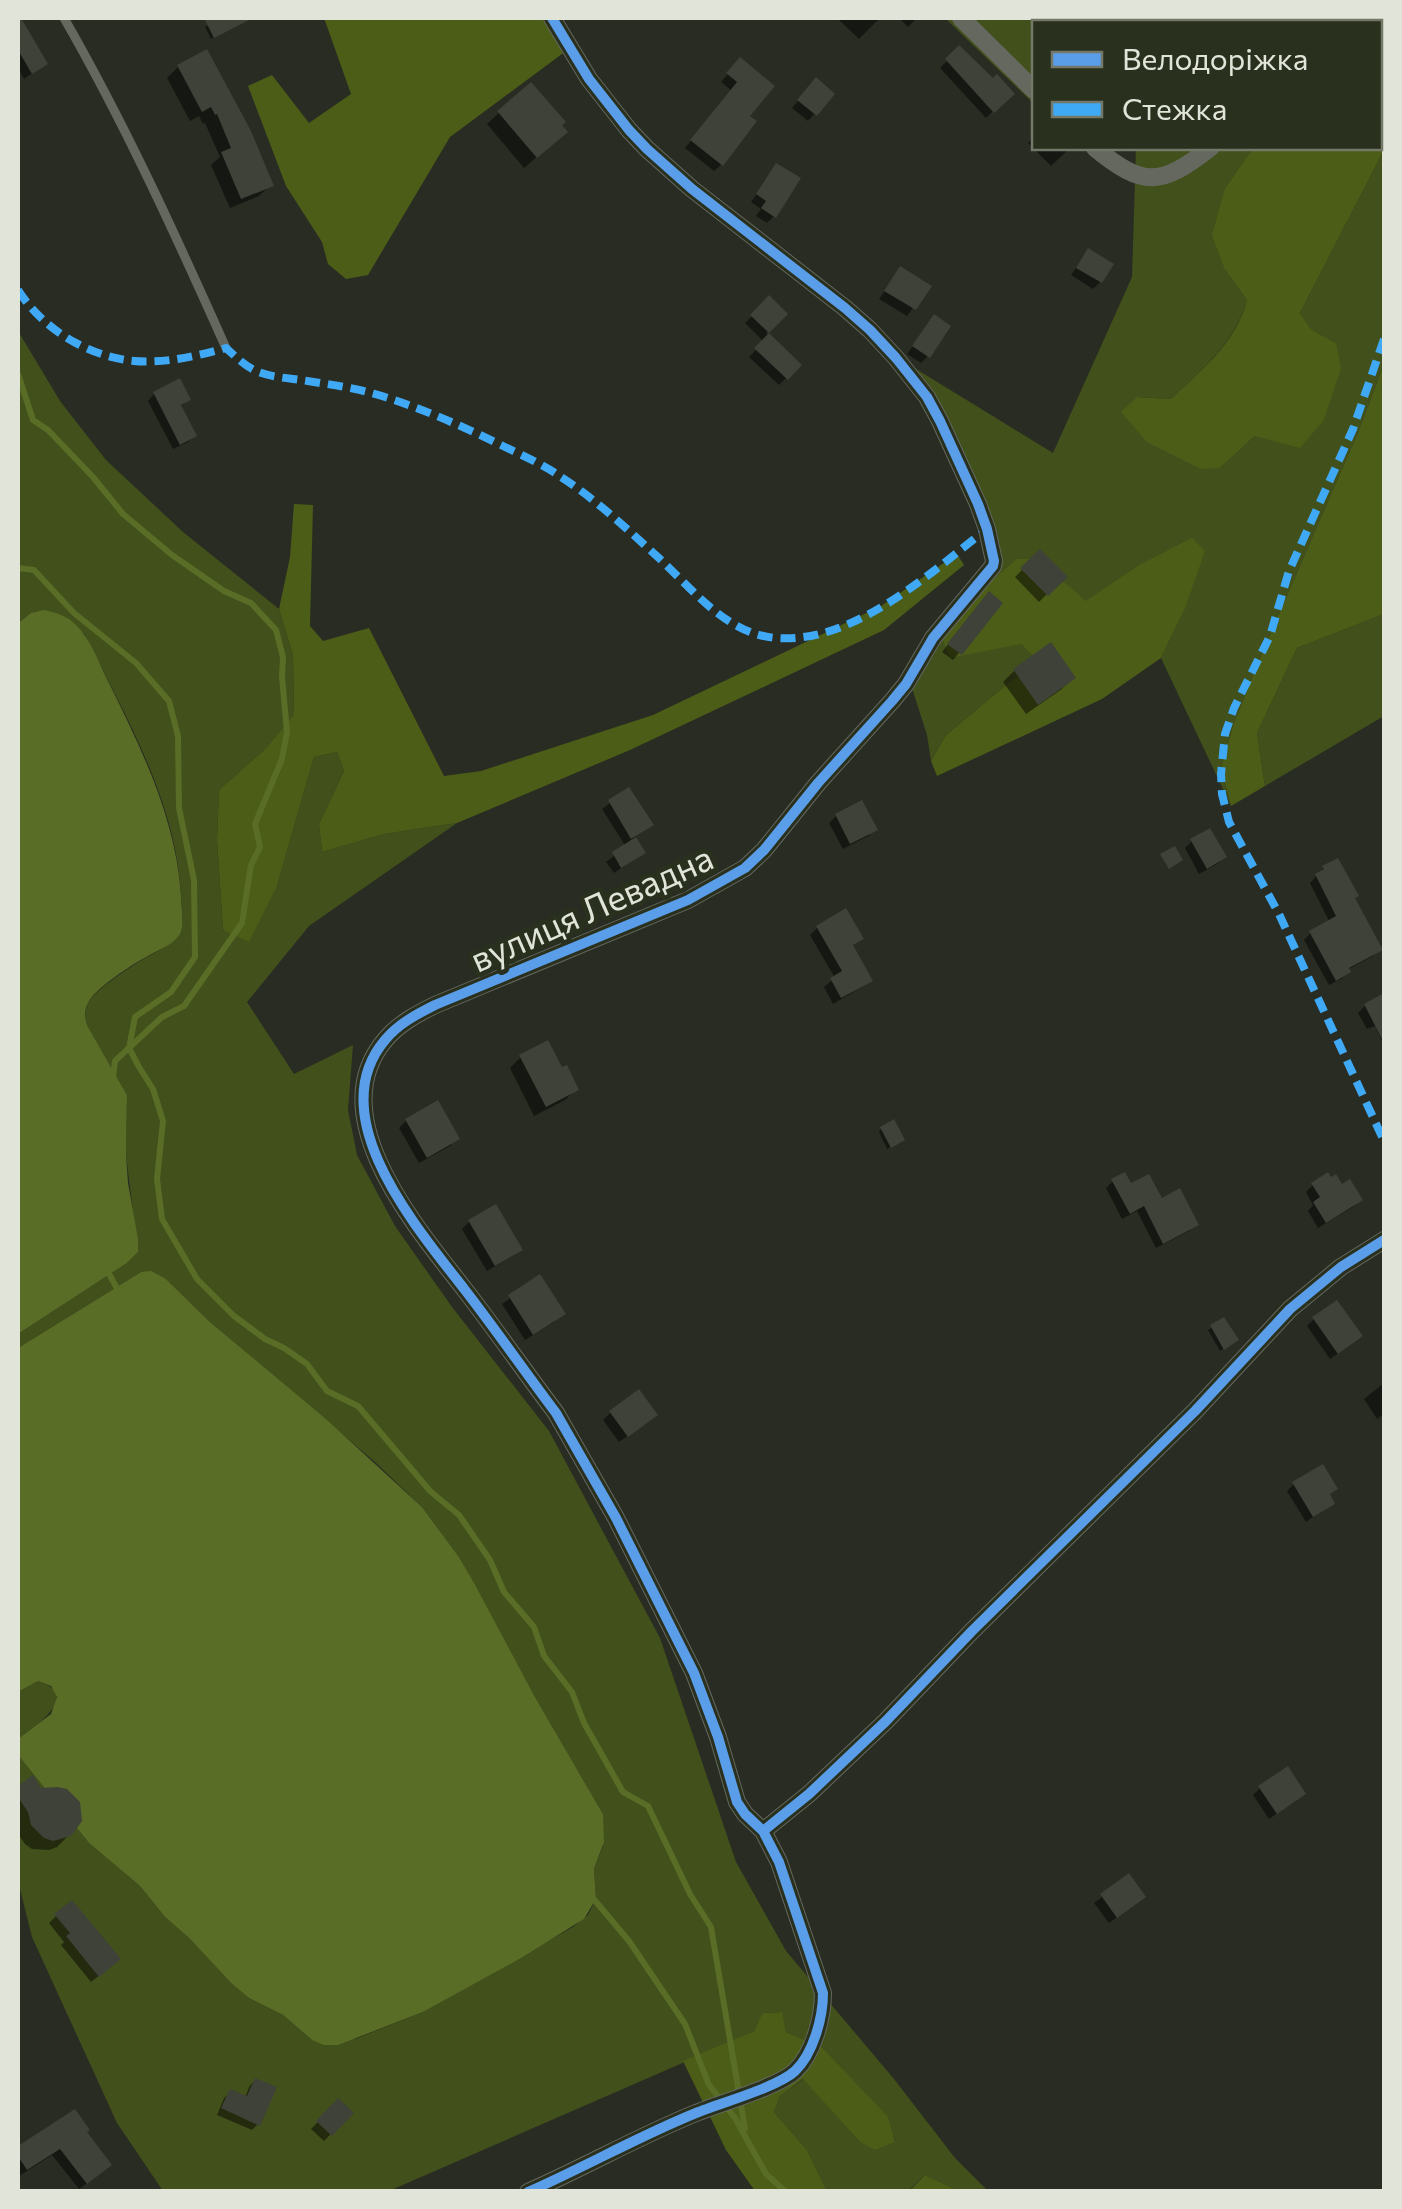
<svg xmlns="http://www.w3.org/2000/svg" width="1402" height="2209" font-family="Commissioner,sans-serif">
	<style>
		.green { fill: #42501b }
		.forest { fill: #4c5d17 }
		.water { fill: #596d26 }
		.shadow { fill: #0007 }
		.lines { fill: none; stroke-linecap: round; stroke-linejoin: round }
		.stream { stroke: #596d26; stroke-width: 6 }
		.building { fill: #3f4239 }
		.lane { stroke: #64685e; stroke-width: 9 }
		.street { stroke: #64685e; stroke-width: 18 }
		.quiet { stroke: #3fa9f5; stroke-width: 8; stroke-dasharray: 15 8; stroke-linecap: butt }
		.cycleway-casing { stroke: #2a301e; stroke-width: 16 }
		.cycleway { stroke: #5a9eea; stroke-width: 10 }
		.labels { text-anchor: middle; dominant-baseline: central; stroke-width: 10; stroke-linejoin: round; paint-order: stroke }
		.street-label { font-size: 35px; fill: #e1e5d9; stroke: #2a301e }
	</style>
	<rect width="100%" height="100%" fill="#292c22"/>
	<path class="green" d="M945,18h439v31l-4,-4v-23h-346v82z
		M1136,148h117l-28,40v82l22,30c-12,43 -45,69 -76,99l-34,-2 83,71 35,-32 81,-93 -25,-14 -11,-16 84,-163v214l-25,66 -100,230 -26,66 -12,42 10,38 -70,-148 23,-47 -47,-45 -51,36 -49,-42 -16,84 15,16 -90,75 -15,26 -4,-26 -16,-50 79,-125 -22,-87 -83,-123 168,103 79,-176z
		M18,331l42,70 46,59 77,72 96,77 14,46 1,59 -28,34 -47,42 -2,50 6,91 54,-45 37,-129 23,-5 7,19 -25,53 3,28 62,-18 73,-11 -148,103 -62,76 47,72 59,-29 -5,65 9,45 38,71 57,81 97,124 111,207 76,224 50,89 108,128 61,79 33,33h-29l-34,-16 -14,13 2,3h-86l-20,-41 -33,-38 6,-16 24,-17 56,63 35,-1 -8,-24 -65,-70 -36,-15 -5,-20 -19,1 -6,18 -367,160h-226l-46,-68 -85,-186 -14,-56v-126l71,88 51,43 25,31 24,21 43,46 17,14 34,17 29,25 43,-1 68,-27 150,-85 15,-12 8,-16 -2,-30 9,-23v-32l-68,-117 -76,-140 -37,-50 -47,-45 -165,-140 -44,-43 -25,-7 -123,76v-14l109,-71 11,-11 -12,-97 1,-60 -40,-70c-2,-7 -2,-15 1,-22 6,-13 48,-40 61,-47 10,-6 26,-12 31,-23 5,-10 1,-27 1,-38 -5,-94 -55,-178 -96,-260 -8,-10 -32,-25 -45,-24 -8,0 -16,7 -22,12z
		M1384,614v102l-119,70 -8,-53 40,-85z
		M38,1681c45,14 -3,45 -20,58v-47z"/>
	<path class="forest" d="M324,18h228l14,33 -116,86 -82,138 -22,4 -18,-15 -6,-22 -36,-56 -38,-100 24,-11 37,48 42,-29z
		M1380,45l4,4v101l-84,163 11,16 25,14 5,25 -17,52 -24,28 -45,-12 -35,32 -19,1 -54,-27 -26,-30 16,-15 34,2c31,-30 65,-56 76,-99l-22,-30 -13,-35 13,-47 28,-40h127z
		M1384,364v250l-87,34 -40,85 8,53 -34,20 -10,-38 12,-42 26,-66 100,-230z
		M294,504l19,1 -3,121 13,15 46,-13 75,148 37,-5 172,-56 228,-109 76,-52 7,11 -80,65 -254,120 -173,73 -73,11 -62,18 -3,-28 25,-53 -7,-19 -23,5 -37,129 -28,56 -26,-12 -6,-90 2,-50 47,-42 28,-34 -1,-59 -14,-46 11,-52z
		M1192,538l13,13 -21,60 -23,47 -59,41 -165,77 -6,-15 15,-26 90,-75 -15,-16 -71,14 -8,-21 18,-29 57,-49h20l49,42 51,-35z
		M782,2012l4,20 36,15 66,70 7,25 -20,8 -15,-8 -57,-63 -23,17 -6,16 33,38 20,41h-72l-29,-41 -43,-89 72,-30 7,-18z
		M925,2175l34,16h-46l-2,-2z"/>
	<path class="water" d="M43,610c12,2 25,6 34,16 14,14 21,35 30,53 34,69 69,139 74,217 0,11 4,28 -1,38 -6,11 -22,16 -32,22 -15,8 -53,32 -60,47 -4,7 -3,15 -1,22l40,70 -1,60 2,28 10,56v13l-11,11 -109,71v-711l13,-10z
		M151,1271l15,8 44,43 117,98 95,87 37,50 15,26 61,114 68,117 1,28 -10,27 2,30 -12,20 -63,39 -98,54 -85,33h-14l-12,-5 -29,-25 -34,-17 -17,-14 -43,-46 -24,-21 -25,-31 -51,-43 -71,-88v-16l33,-25 6,-17 -6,-11 -13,-5 -20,11v-344l123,-76z"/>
	<path class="shadow" d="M220,18h11l4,7 -24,14 -6,-12z
		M837,18h43l-21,21z
		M902,18h15l-9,9 -8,-8z
		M25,29l20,35 -21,15 -6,-11v-34z
		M959,49l52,45 -25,24 -46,-50z
		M206,52l65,133 -12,11 -29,12 -19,-43 9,-8 -15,-34 -2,1 -4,-8 -9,5 -23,-43 11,-11z
		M740,60l6,56 -24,48 -8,7 -29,-23 47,-57 -11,-9z
		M809,88l23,6 -24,27 -16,-13z
		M499,113l60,13 -6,17 -29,25 -37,-44z
		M1034,137v11h36l-19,18 -23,-23z
		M777,166l-3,50 -7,7 -11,-7 5,-7 -10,-7z
		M1088,251l12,31 -7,7 -22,-14z
		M900,269l28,17 -21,30 -28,-17z
		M769,299l16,15 -19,19 33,32 -20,20 -30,-28 15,-15 -19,-19z
		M934,317l-6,39 -7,7 -14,-9z
		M154,394l34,6 -8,7 14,28 -6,7 -15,7 -25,-48z
		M1040,552l24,25 -25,25 -24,-25z
		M982,601l18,2 -47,57 -11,-8z
		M1050,646l23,31 -11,12 -36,25 -23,-32 11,-11z
		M628,790l23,34 -17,14 9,15 -29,20 -8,-11 20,-15 -24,-38z
		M836,816l39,13 -7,7 -25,13 -14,-26z
		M1192,841l32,16 -7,7 -18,10 -14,-26z
		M1337,861l16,38 27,50 -7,7 -26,14 1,2 -7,7 -12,6 -25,-45 7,-7 19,-10 -20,-40 13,-14z
		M845,912l16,26 -10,9 18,33 -7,7 -29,17 -9,-17 11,-9 -25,-43 7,-7z
		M1384,996v49l-9,-19 -8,3 -9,-16 7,-7z
		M521,1057l40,14 15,18 -11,11 -31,16 -24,-48z
		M437,1103l20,35 -7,8 -31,17 -20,-35 7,-7z
		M881,1129l18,13 -12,7 -8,-17z
		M1113,1181l17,6 31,14 35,23 -7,7 -33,17 -19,-37 -15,8 -16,-31z
		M1313,1185l28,3 19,12 -7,7 -35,21 -10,-17 5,-6 -7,-13z
		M495,1207l25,42 -7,7 -26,15 -25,-42 7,-7z
		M540,1278l16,43 -31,19 -23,-36z
		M1314,1319l39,24 -23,16 -23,-33z
		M1224,1320l9,23 -13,8 -12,-21z
		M1384,1383v31l-7,5 -13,-20z
		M610,1413l38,9 -29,20 -16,-22z
		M1294,1484l41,5 -7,7 4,7 -26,19 -19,-31z
		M32,1779l37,56 -12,12 -8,3 -17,-1 -7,-5 -5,-7 -2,-11v-37z
		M1260,1788l36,13 -27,18 -16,-24z
		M1128,1877l8,27 -27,19 -15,-20z
		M56,1916l55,50 -20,16 -30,-37 3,-3 -15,-19z
		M255,2080l3,44 -6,6 -35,-15 7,-17 7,-6 14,6 4,-11z
		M338,2102l12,12 -26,27 -13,-12z
		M75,2112l27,60 -23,17 -27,-34 -33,21 -1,-3v-24z"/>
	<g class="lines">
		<path class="stream" d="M18,374l15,46 15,10 45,47 30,37 49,41 52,36 27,12 25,27 7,27 -1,20 5,55 -5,27 -27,65 5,23 -9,18 -9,58 -58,83 -22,11 -47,44 -2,16
			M18,568l16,2 40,43 62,50 33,38 9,35 1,72 15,72 1,77 -24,35 -36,25 -6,31 10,19 14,22 10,32 -6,58 5,40 35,60 37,37 31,23 19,9 23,16 20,27 31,15 73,86 28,23 31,45 14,32 30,35 10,29 28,36 12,31 39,69 25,14 42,88 21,33 34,202
			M107,1270l13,24
			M592,1897l37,44 56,83 24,61 26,33 31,56 20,18"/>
	</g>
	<path class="building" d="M18,18h3l27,46 -16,10 -14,-24z
		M204,18h49l-39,20z
		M959,45l34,33 4,-4 18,20 -21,19 -49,-54z
		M207,49l44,82 23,55 -33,13 -20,-47 10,-4 -14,-34 -2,1 -4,-8 -9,5 -25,-47z
		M740,57l35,29 -25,30 7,5 -34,45 -33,-26 47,-58 -11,-9z
		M816,77l19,17 -18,22 -20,-16z
		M531,82l35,40 -4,3 6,7 -31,26 -40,-47z
		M776,163l25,15 -25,40 -15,-10 5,-7 -10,-7z
		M1088,248l26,16 -12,19 -26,-15z
		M900,266l32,20 -16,24 -32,-19z
		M769,295l19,19 -19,19 -19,-18z
		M934,314l17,12 -21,32 -18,-12z
		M769,333l33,32 -14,15 -34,-32z
		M180,378l11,22 -10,5 16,31 -17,9 -27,-53z
		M1040,549l28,28 -20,19 -28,-28z
		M989,591l14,12 -41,52 -15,-11z
		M1051,642l25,36 -38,27 -25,-36z
		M629,787l25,38 -23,14 -23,-39z
		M862,800l16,30 -28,14 -15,-30z
		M1210,828l17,29 -20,12 -17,-30z
		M636,837l10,16 -25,15 -9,-16z
		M1175,846l8,14 -14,9 -9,-15z
		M1338,858l21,38 -4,2 28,52 -34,18 2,4 -15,9 -27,-50 27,-15 -21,-42 9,-5 -2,-3z
		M846,908l18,31 -11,6 20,36 -32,17 -11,-20 12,-7 -26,-45z
		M1384,993v50l-20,-39z
		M548,1040l14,27 5,-2 12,25 -33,17 -27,-52z
		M438,1100l22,39 -33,19 -22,-39z
		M894,1119l11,21 -14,8 -11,-21z
		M1125,1172l6,11 18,-9 13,24 18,-10 19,37 -36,19 -19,-38 -14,8 -19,-35z
		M1328,1172l3,5 5,-3 6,10 8,-5 13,21 -37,23 -13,-21 7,-5 -9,-14z
		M496,1204l27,46 -28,16 -27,-46z
		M540,1274l26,40 -33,21 -25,-40z
		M1337,1300l26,36 -25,18 -26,-37z
		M1224,1317l15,23 -15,10 -14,-25z
		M639,1389l19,26 -30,22 -19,-26z
		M1323,1464l15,25 -8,5 5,10 -22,13 -21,-35z
		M1288,1766l18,28 -29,20 -19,-28z
		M33,1775l8,13 17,-1 9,2 13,13 2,19 -11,15 -18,5 -9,-3 -13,-13 -3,-13 -10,-15v-11z
		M1129,1873l17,24 -29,21 -17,-24z
		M72,1900l49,59 -22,18 -33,-41 4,-3 -16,-19z
		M255,2078l22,9 -17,39 -39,-18 9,-19 17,7z
		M338,2098l16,15 -22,23 -16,-15z
		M75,2109l15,21 -3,2 25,33 -25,19 -27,-35 -33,21 -9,-14v-10z"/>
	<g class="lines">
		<path class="lane" d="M64,18c61,106 112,218 162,330"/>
		<path class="street" d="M552,18l37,61 40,51 18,19 45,40 153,119 25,22 26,28 31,39 13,24 38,83 9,25 7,32 -1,5 -60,72 -27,46 -14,17 -74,82 -54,67 -19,18 -57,32 -253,105c-18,9 -37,19 -50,35 -65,77 33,189 80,250 31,40 60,82 91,123l60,105 78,155 24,64 19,65 8,12 18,17
			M961,18l73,72
			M1346,22l6,-4
			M1095,148c49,40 66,38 115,0
			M528,2192c57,-25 111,-56 168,-79 24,-10 82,-26 99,-42 18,-17 28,-53 28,-78l-44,-131 -16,-31 46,-37 77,-73 86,-90 223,-220 95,-102 51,-42 43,-27"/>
		<path class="quiet" d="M1376,18l8,6
			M18,290c14,22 33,39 56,52 54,29 96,21 152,6 10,9 19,18 30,23 14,6 30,7 45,9 25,4 50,7 74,14 44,13 85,31 126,51 20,10 42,19 60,32 36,23 68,54 99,82 34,32 67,75 116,79 78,6 154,-65 211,-109
			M1384,339l-31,90 -64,142 -19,65 -36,72 -9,26 -4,40 1,20 7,28 50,92 105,227"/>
		<defs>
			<path id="cycleway" d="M552,18l37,61 40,51 18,19 45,40 153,119 25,22 26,28 31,39 13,24 38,83 9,25 7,32 -1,5 -60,72 -27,46 -14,17 -74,82 -54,67 -19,18 -57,32 -253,105c-18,9 -37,19 -50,35 -65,77 33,189 80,250 31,40 60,82 91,123l60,105 78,155 24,64 19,65 8,12 18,17
				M528,2192c57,-25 111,-56 168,-79 24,-10 82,-26 99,-42 18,-17 28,-53 28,-78l-44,-131 -16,-31 46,-37 77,-73 86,-90 223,-220 95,-102 51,-42 43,-27"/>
		</defs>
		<use href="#cycleway" class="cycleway-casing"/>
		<use href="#cycleway" class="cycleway"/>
	</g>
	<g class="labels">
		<g class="street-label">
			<text transform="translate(591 907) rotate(-24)">вулиця Левадна</text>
		</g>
	</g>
	<rect width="1402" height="2209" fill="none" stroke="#e1e5d9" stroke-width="40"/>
	<rect x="1032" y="20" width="350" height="130" fill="#2a301e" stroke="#737869" stroke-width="2.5"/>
	<rect x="1052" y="52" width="50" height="15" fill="#5a9eea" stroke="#737869" stroke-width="2.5"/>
	<text x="1122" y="70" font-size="30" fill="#e1e5d9">Велодоріжка</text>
	<rect x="1052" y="102" width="50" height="15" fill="#3fa9f5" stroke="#737869" stroke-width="2.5"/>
	<text x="1122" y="120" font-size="30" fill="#e1e5d9">Стежка</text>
</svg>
